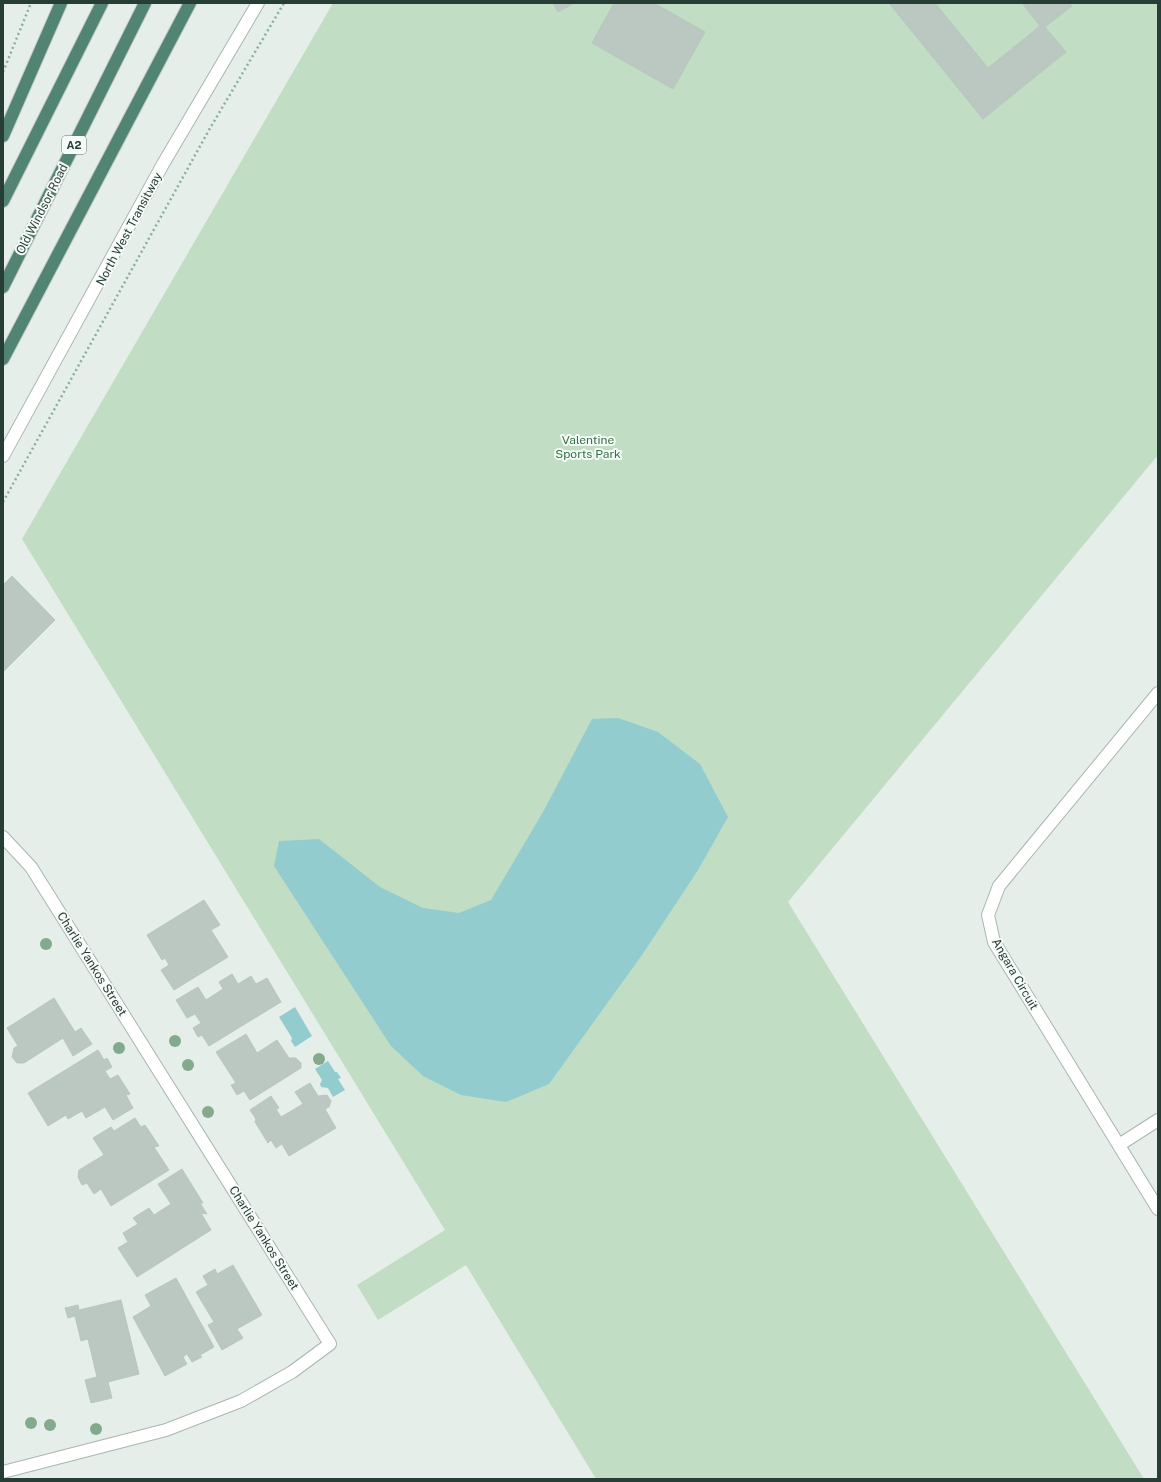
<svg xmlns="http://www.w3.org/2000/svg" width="1161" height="1482" font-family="'Public Sans',sans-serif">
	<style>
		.green { fill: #c1ddc4 }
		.water { fill: #92ccce }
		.building { fill: #bbc8c2; stroke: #b8c7bf }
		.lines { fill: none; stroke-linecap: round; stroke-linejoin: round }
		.service-casing { stroke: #a9b6af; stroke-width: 14 }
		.minor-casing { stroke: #a9b6af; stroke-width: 14 }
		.trunk-casing { stroke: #c2c9c6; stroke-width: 14 }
		.path { stroke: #89af9e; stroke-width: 2.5; stroke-dasharray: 2 3; stroke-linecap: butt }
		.service { stroke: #fff; stroke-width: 12 }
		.minor { stroke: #fff; stroke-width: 12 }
		.trunk { stroke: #518472; stroke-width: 12 }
		.tree { fill: #84aa8e }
		.labels { text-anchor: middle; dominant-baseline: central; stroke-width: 4; stroke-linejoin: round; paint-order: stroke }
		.shield { fill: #f6faf8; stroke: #647670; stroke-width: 1 }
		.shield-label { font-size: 11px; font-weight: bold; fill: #263e35 }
		.street-label { font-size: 12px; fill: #263e35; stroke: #f6faf8 }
		.park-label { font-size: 12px; fill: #337343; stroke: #f6faf8 }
	</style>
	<rect width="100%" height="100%" fill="#e6eee9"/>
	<path class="green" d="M333,3h825v452l-370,447 356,577h-548l-130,-214 -88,55 -21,-35 88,-55 -423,-691z"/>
	<path class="water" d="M618,718l40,14 42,32 28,53 -30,53 -56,85 -93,129 -43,18 -45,-7 -38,-19 -32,-30 -117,-180 5,-25 40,-2 61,48 43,21 36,5 32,-13 52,-88 49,-93z
		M295,1007l17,29 -17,11 -4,-6 1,-3 -13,-21z
		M328,1061l7,11h2l4,6 -3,1 7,11 -12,7 -5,-9 -7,-1 -1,-3 2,-4 -7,-11z"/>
	<path class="building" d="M553,3h21l-16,9z
		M614,3h40l51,29 -32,57 -81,-46z
		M889,3h46l53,65 52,-42 5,1 21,25 -83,67z
		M1022,3h47l3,3 -27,21 -5,-1z
		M12,576l43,44 -52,52v-87z
		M204,900l16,25 -9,5 17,27 -54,33 -13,-20 8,-5 -4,-7 -3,2 -15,-25z
		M232,974l6,10 13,-8 5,8 11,-6 14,24 -72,44 -7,-11 -4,2 -5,-9 8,-5 -6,-9 -8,4 -11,-18 22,-13 8,13 17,-11 -4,-7z
		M54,998l21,34 6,-4 11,16 -19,12 -10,-18 -39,25h-7l-5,-6 2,-9 4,-2 -11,-18z
		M246,1034l11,19 20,-13 12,18h7l5,5v5l-51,32 -6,-9 -7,4 -6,-10 5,-2 -20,-31z
		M98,1050l6,10 3,-2 5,9 -7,4 5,8 8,-4 12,19 -4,1 7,13 -20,12 -8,-13 -19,11 -4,-7 -14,8 -2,-4 -18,11 -20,-33z
		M310,1083l8,13 9,-1 4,6 -2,6 -4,2 11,19 -47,28 -7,-12 -6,4 -5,-8 -3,3 -13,-21 1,-3 -6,-9 21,-14 8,12 -3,1 5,8 22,-13 -8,-12z
		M135,1118l6,9 4,-2 14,21 -5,1 15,23 -58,36 -10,-17 -7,5 -7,-11 -5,2 -4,-8 1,-7 25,-15 -11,-17 18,-11 3,4z
		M182,1169l21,34h-3l7,11 -6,-1 10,17 -74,47 -19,-29 10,-6 -5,-9 15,-9 -5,-6 16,-10 5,7 17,-11 -13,-20z
		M233,1265l29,50 -25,14 6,9 -21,12 -14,-25 6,-3 -18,-30 12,-7 -5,-9 12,-7 2,5z
		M176,1278l38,69 -14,8 2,2 -10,5 -5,-8 -4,3 4,7 -22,12 -32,-59 18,-11 -6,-11z
		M121,1300l18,74 -31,8 4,16 -21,5 -6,-23 12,-3 -9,-38 -7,2 -6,-25 -7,2 -3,-10 13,-3 1,5z"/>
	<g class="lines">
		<defs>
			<path id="service" d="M3,456l160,-292 95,-161"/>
			<path id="minor" d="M1158,693l-159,193 -11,29 6,27 164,267
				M1119,1145l39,-25
				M3,1472l163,-42 75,-29 51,-29 38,-28 -299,-477 -28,-30"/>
			<path id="trunk" d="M3,136l58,-133
				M3,201l99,-198
				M3,287l142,-284
				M3,359l187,-356"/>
		</defs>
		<use href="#service" class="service-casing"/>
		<use href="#minor" class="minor-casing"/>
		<use href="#trunk" class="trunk-casing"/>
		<path class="path" d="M3,72l28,-69
			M3,502l206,-372 75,-127"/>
		<use href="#service" class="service"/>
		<use href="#minor" class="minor"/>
		<use href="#trunk" class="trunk"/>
	</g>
	<g class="tree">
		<circle cx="46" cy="944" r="6"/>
		<circle cx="175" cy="1041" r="6"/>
		<circle cx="119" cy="1048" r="6"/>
		<circle cx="319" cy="1059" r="6"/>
		<circle cx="188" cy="1065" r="6"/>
		<circle cx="208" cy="1112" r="6"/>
		<circle cx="31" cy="1423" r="6"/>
		<circle cx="50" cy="1425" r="6"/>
		<circle cx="96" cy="1429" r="6"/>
	</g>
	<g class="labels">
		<rect class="shield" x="62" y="136" width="24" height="18" rx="3"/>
		<g class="shield-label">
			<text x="74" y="145">A2</text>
		</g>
		<g class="street-label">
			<text transform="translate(42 209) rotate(-63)">Old Windsor Road</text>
			<text transform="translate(129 229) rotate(-62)">North West Transitway</text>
			<text transform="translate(92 964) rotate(58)">Charlie Yankos Street</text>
			<text transform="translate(1015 974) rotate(60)">Angara Circuit</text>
			<text transform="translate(264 1238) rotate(58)">Charlie Yankos Street</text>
		</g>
		<g class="park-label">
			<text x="588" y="440">Valentine<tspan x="588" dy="14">Sports Park</tspan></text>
		</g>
	</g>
	<rect width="1161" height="1482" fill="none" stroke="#263e35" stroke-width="8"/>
</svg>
